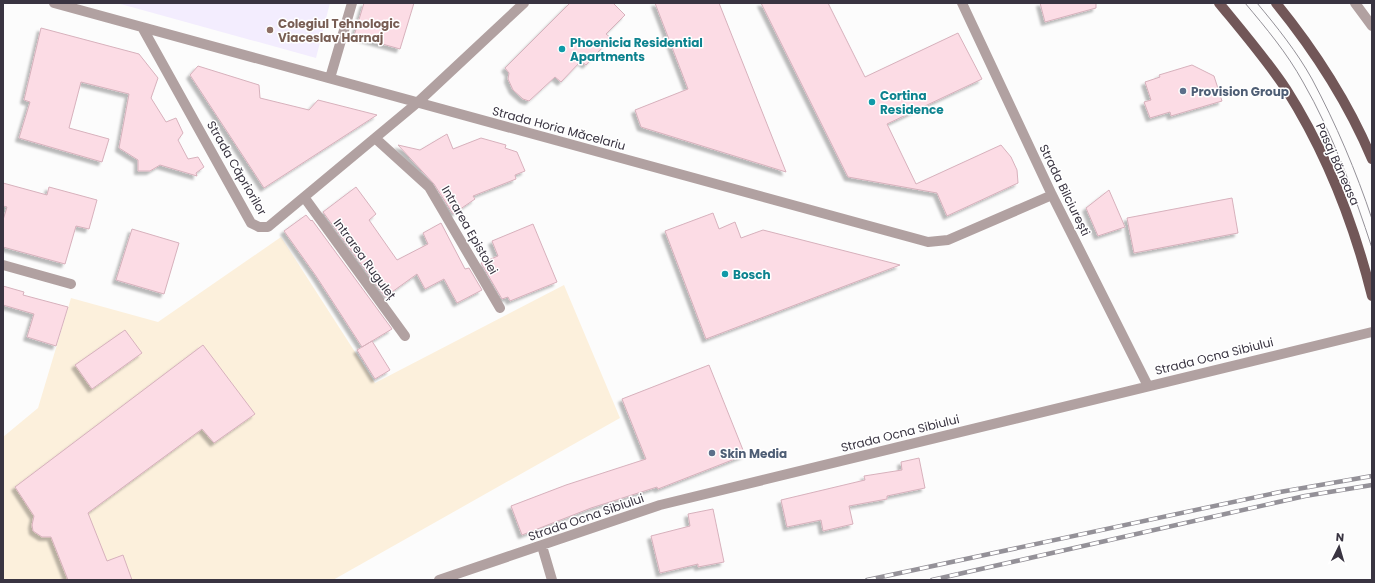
<svg xmlns="http://www.w3.org/2000/svg" width="1375" height="583" font-family="Poppins,sans-serif">
	<style>
		.built { fill: #f3edfe }
		.industrial { fill: #fcf0dc }
		.building { fill: #fcdce5; stroke: #d7b1bc; filter: url(#shadow) }
		.lines { fill: none; stroke-linecap: round; stroke-linejoin: round }
		.minor { stroke: #b1a1a1; stroke-width: 10 }
		.major { stroke: #725758; stroke-width: 10 }
		.tram { stroke: #949198; stroke-width: 1 }
		.rail-casing { stroke: #949198; stroke-width: 4.5 }
		.rail { stroke: #fff; stroke-width: 3; stroke-dasharray: 9; stroke-linecap: butt }
		.education-dot { fill: #8d6e63; stroke: #fff; stroke-width: 1.5 }
		.culture-dot { fill: #0f9aa8; stroke: #fff; stroke-width: 1.5 }
		.service-dot { fill: #5c6f8a; stroke: #fff; stroke-width: 1.5 }
		.labels { text-anchor: middle; dominant-baseline: central; stroke-width: 3; stroke-linejoin: round; paint-order: stroke }
		.education-label { font-size: 12px; font-weight: bold; fill: #785e54; stroke: #fff; text-anchor: start }
		.culture-label { font-size: 12px; font-weight: bold; fill: #0d838f; stroke: #fff; text-anchor: start }
		.service-label { font-size: 12px; font-weight: bold; fill: #4e5e75; stroke: #fff; text-anchor: start }
		.street-label { font-size: 12px; fill: #393441; stroke: #fff }
	</style>
	<defs>
		<filter id="shadow"><feDropShadow dx="-3.5" dy="3.5" stdDeviation="1" flood-color="#0004"/></filter>
	</defs>
	<rect width="100%" height="100%" fill="#fcfcfc"/>
	<path class="built" d="M117,3h213l-14,55z"/>
	<path class="industrial" d="M281,237l94,146 189,-98 56,133 -287,162h-330v-143l35,-29 33,-110 87,24z"/>
	<path class="building" d="M364,3h50l-14,46 -46,-13z
		M570,3h43l12,12 -19,19 5,4 -25,27 -5,-4 -20,21 -6,-5 -26,24 -6,-2 -10,-9 -5,-11 1,-6 -4,-5z
		M655,3h64l67,169 -145,-45 -6,-17 53,-21z
		M761,3h67l37,74 93,-44 24,46 -95,45 29,60 85,-39 10,12 6,13 1,13 -71,33 -10,-23 -89,-16z
		M1040,3h56v5l-51,14z
		M41,28l98,26 19,24 -7,20 15,24 10,-4 7,15 -5,7 10,19 10,-2 6,10 -8,6 1,3 -37,-11 -10,6h-12v-11l-19,-12 10,-54 -48,-12 -12,46 40,11 -7,23 -83,-24 11,-36 -6,-2z
		M1192,65l22,11 8,25 -51,15 -1,-4 -20,6 -6,-16 7,-2 -6,-18 15,-5 -1,-2z
		M198,66l61,19 1,13 49,12 9,-10 59,15 -113,73 -74,-113z
		M447,134l6,15 28,-11 25,7 -1,3 12,4 8,19 -10,4 1,4 -43,17 2,3 -22,15 -19,-30 -36,-39 22,5z
		M3,183l44,12 2,-8 48,13 -8,29 -13,-3 -11,38 -62,-17v-27l4,-13 -4,-1z
		M356,187l20,27 -7,6 28,40 31,-16 -5,-11 18,-10 24,46 4,-1 13,22 -25,13 -13,-24 -19,10 -8,-15 -32,23 -62,-85z
		M1109,190l16,37 -27,9 -12,-28z
		M1232,198l6,35 -104,20 -7,-35z
		M713,213l6,16 16,-7 6,16 22,-8 137,35 -194,74 -41,-108z
		M306,215l5,6 1,-1 80,109 -30,18 -46,-71 -32,-45z
		M533,224l24,58 -47,19 -2,-4 -6,2 -21,-36 17,-7 -6,-15z
		M132,229l47,14 -15,51 -48,-14z
		M3,286l21,6 -1,3 45,12 -12,39 -29,-9 7,-23 -31,-9z
		M125,330l17,23 -50,36 -17,-24z
		M372,341l18,29 -15,9 -18,-29z
		M203,345l52,69 -41,29 -12,-14 -114,84 19,48 16,-6 9,25h-64l-17,-43h-9l-9,-6 -1,-6 2,-9 -19,-29z
		M709,365l36,90 -87,34 -1,-2 -66,21 -69,27 -11,-29 55,-21 80,-26 -24,-60z
		M919,458l6,30 -38,8v3l-38,7 4,18 -30,7 -2,-11 -34,7 -6,-27 84,-20 -1,-4 38,-6 -1,-8z
		M713,509l11,53 -26,5v-3l-38,9 -9,-37 39,-10 -2,-12z"/>
	<g class="lines">
		<path class="minor" d="M54,3l874,239 20,-2 104,-45
			M962,3l90,192 96,191
			M1355,3l17,23
			M142,27l109,196 8,4h9l149,-124 107,-100
			M330,78l22,-75
			M375,138l54,49 71,121
			M304,197l101,139
			M3,265l68,19
			M542,546l10,34
			M439,580l221,-75 712,-173"/>
		<path class="major" d="M1219,3c23,28 47,56 67,86 40,63 68,135 86,207
			M1276,3c39,48 72,99 96,156"/>
		<path class="tram" d="M1245,3c21,25 42,50 58,79 29,50 51,111 69,166
			M1257,3c20,24 40,49 55,76 24,45 44,92 60,140"/>
		<defs>
			<path id="rail" d="M867,580l413,-88 92,-16
				M932,580l373,-84 67,-11"/>
		</defs>
		<use href="#rail" class="rail-casing"/>
		<use href="#rail" class="rail"/>
	</g>
	<circle class="education-dot" cx="270" cy="30" r="4"/>
	<g class="culture-dot">
		<circle cx="562" cy="49" r="4"/>
		<circle cx="872" cy="102" r="4"/>
		<circle cx="725" cy="274" r="4"/>
	</g>
	<g class="service-dot">
		<circle cx="1183" cy="91" r="4"/>
		<circle cx="712" cy="453" r="4"/>
	</g>
	<g class="labels">
		<g class="education-label">
			<text x="278" y="23">Colegiul Tehnologic<tspan x="278" dy="14">Viaceslav Harnaj</tspan></text>
		</g>
		<g class="culture-label">
			<text x="570" y="42">Phoenicia Residential<tspan x="570" dy="14">Apartments</tspan></text>
			<text x="880" y="95">Cortina<tspan x="880" dy="14">Residence</tspan></text>
			<text x="733" y="274">Bosch</text>
		</g>
		<g class="service-label">
			<text x="1191" y="91">Provision Group</text>
			<text x="720" y="453">Skin Media</text>
		</g>
		<g class="street-label">
			<text transform="translate(559 128) rotate(15)">Strada Horia Măcelariu</text>
			<text transform="translate(1338 164) rotate(66)">Pasaj Băneasa</text>
			<text transform="translate(237 168) rotate(60)">Strada Căpriorilor</text>
			<text transform="translate(1065 190) rotate(64)">Strada Bilciurești</text>
			<text transform="translate(470 230) rotate(60)">Intrarea Epistolei</text>
			<text transform="translate(365 259) rotate(54)">Intrarea Ruguleț</text>
			<text transform="translate(1214 356) rotate(-14)">Strada Ocna Sibiului</text>
			<text transform="translate(900 433) rotate(-14)">Strada Ocna Sibiului</text>
			<text transform="translate(586 517) rotate(-19)">Strada Ocna Sibiului</text>
		</g>
	</g>
	<rect width="1375" height="583" fill="none" stroke="#393441" stroke-width="8"/>
	<g transform="translate(1339 547) rotate(5)" stroke="#ffffff" stroke-width="3" paint-order="stroke">
	<path d="M0-3L7 15L0 10L-7 15Z" fill="#393441"/>
	<text y="-6" font-size="11" font-weight="bold" text-anchor="middle" fill="#393441">N</text>
	</g>
</svg>
